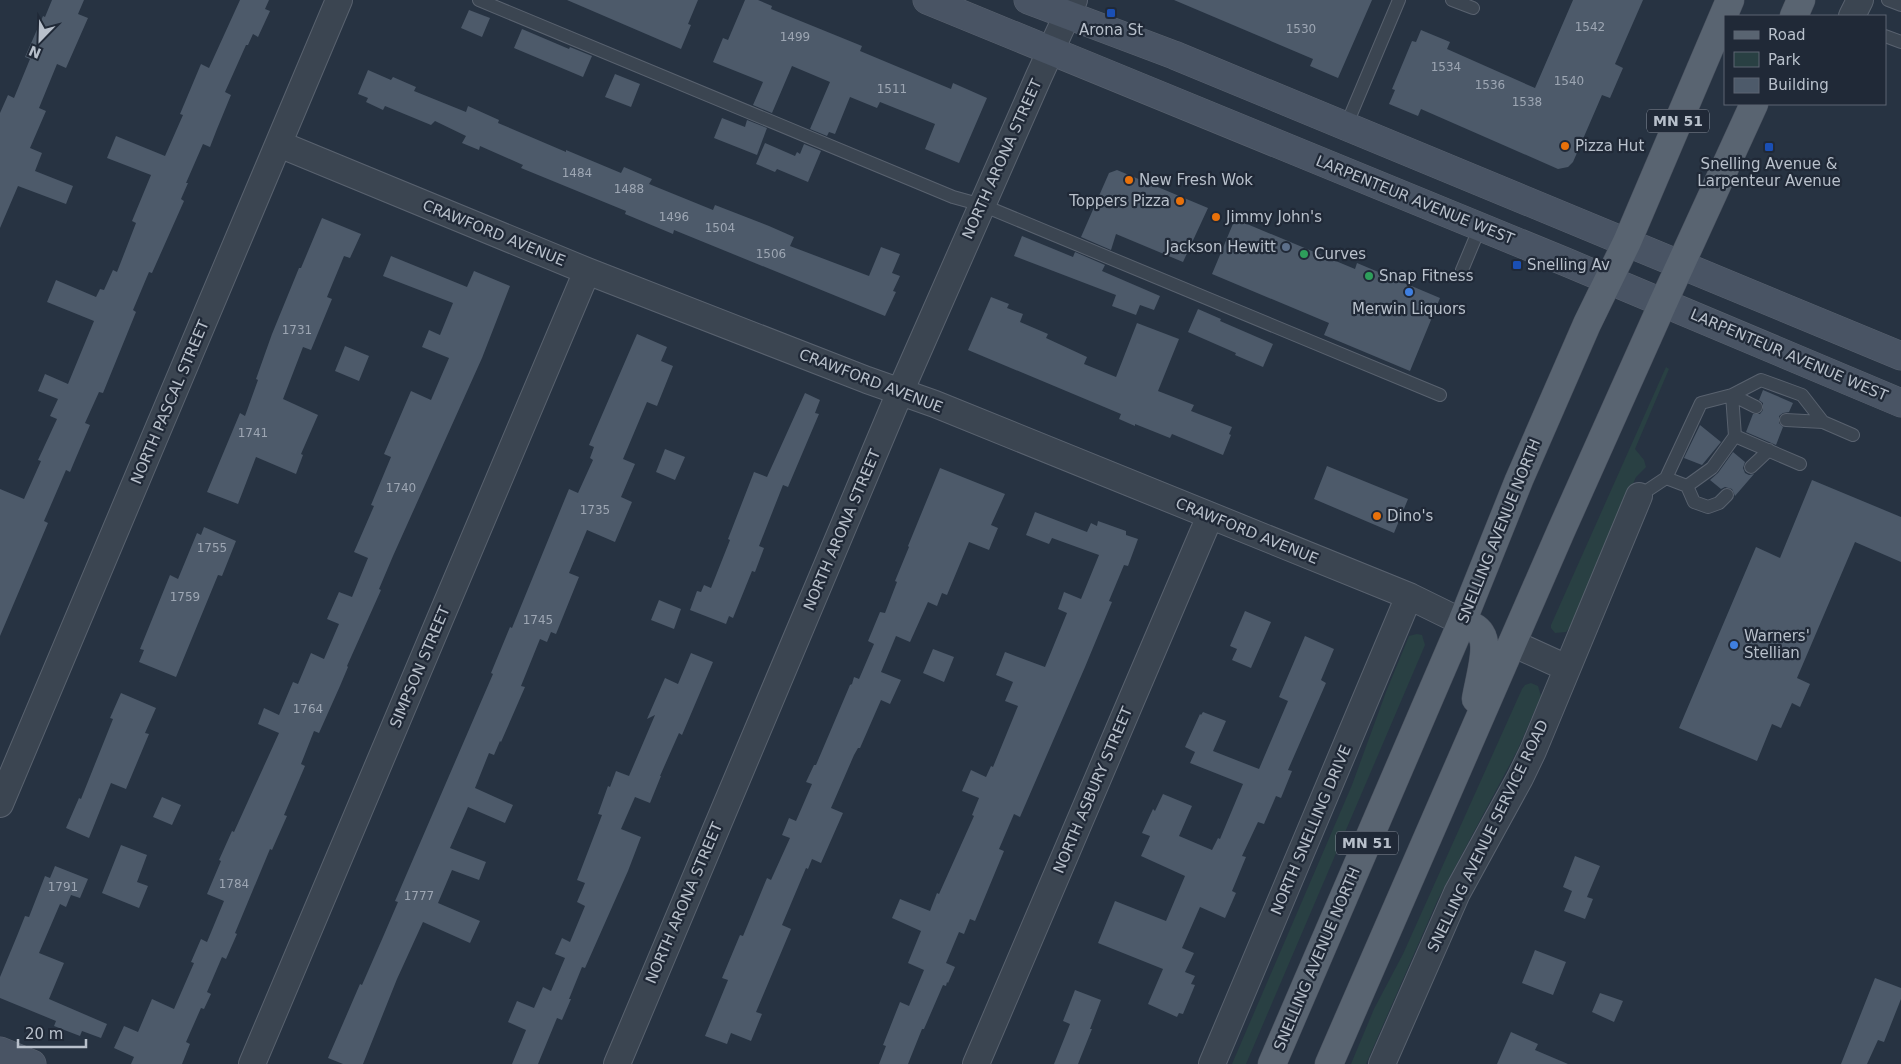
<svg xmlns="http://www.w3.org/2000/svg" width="1901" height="1064" font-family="'DejaVu Sans',sans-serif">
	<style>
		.green { fill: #294043 }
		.building { fill: #4d5a6a }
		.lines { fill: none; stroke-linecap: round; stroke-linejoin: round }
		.lane-casing { stroke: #59626f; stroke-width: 14 }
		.street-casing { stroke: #59626f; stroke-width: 28 }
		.secondary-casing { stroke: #59626f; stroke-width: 29 }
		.primary-casing { stroke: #48505e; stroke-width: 29 }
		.lane { stroke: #3b4551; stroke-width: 12 }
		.street { stroke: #3b4551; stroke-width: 26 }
		.secondary { stroke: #495464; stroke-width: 28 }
		.primary { stroke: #596471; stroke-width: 28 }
		.transit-dot { fill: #1a4fb4; stroke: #202937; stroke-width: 2 }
		.food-dot { fill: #e8710a; stroke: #202937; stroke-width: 2 }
		.service-dot { fill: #5c6f8a; stroke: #202937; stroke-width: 2 }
		.leisure-dot { fill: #2e9e5b; stroke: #202937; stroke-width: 2 }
		.shop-dot { fill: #3f7fe0; stroke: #202937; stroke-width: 2 }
		.labels { text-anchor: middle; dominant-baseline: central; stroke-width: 4.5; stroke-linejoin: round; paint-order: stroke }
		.number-label { font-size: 12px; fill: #9da6b3 }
		.shield { fill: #202937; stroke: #8a939f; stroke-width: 1 }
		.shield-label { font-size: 14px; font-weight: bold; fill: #b8c0cb }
		.poi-label { font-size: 15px; fill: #b8c0cb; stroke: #202937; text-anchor: start }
		.street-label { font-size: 15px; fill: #b8c0cb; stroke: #202937 }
	</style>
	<rect width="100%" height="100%" fill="#273342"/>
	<path class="green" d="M1666,367l3,2 -34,80 9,11 2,7 -10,10 -66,150 -4,5 -11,1 -4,-5v-3z
		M1417,634l5,1 3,10 -179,419h-14l120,-279 34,-93 23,-56z
		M1531,683l7,3 3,10 -24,55 -79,148 -72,165h-15l23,-55 29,-55 119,-265 3,-4z"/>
	<path class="building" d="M52,0h32l-6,14 10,4 -22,50 -9,-4 -18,44 7,3 -16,37 12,5 -7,18 38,15 -7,18 -48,-18 -18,42v-115l8,-18 6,3 16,-39 -5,-2 18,-41 2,1z
		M240,0h29l-4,9 5,2 -12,26 -5,-3 -5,11h-2l-21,47 6,3 -14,34 -7,18 -7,-3 -17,39h2l-7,16 3,2 -32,72 -3,-1 -16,38 3,2 -33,81 -4,-1 -14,31 5,2 -15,35 -5,12 -4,-2 -22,51 4,2 -48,113v-147l24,10 17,-38 -3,-1 19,-41 -7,-3 8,-17 -20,-8 7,-17 23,10 26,-63 -47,-19 9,-22 40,17 4,-8 4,1 9,-20 4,2 19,-49 -4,-2 19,-46 -44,-17 9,-22 49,20 18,-41 -3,-1 21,-50 8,4z
		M567,0h131l-10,24 3,1 -10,24z
		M745,0h13l14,6 -1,3 91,37 -2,5 91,38 2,-6 34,15 -28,65 -34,-14 10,-25 -55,-22 -3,6 -27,-11 -15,37 -6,-2 -2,4 -17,-7 20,-47 -38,-16 -20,47 -19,-8 10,-23 -50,-20 10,-24 5,2z
		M1174,0h198l-34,78 -28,-12 3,-7z
		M1573,0h70l-28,64 8,4 -13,30 -8,-3 -29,67 -5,5 -10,2 -137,-60 -3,7 -29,-12 6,-14 -3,-1 20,-48 4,1 5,-12 29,12 -3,7 88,39z
		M469,10l21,8 -8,19 -21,-9z
		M522,29l47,20 1,-2 22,9 -9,21 -69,-29z
		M368,70l23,10 2,-3 23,10 -2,4 52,21 2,-6 31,14 -1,3 68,29v-2l55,23 3,-6 28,12 -3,5 64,26 2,-5 54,21 25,11 -4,9 79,30 12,-29 19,7 -8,19 8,3 -7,15 3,1 -11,24 -211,-86 -1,4 -48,-20 1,-3 -105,-43 2,-3 -43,-19 -1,4 -17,-7 4,-7 -31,-15 -4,4 -46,-19 -2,4 -17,-8 2,-4 -10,-4z
		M615,74l25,10 -9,23 -26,-10z
		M722,118l23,9 2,-7 20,8 -10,27 -43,-17z
		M765,143l30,13 2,-4 3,2 4,-10 17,7 -13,31 -31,-13 -2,3 -19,-8z
		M1117,170l91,38 -25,54 -67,-28 -5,16 -30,-13 28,-64z
		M322,218l39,16 -11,24 -6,-2 -17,41 5,2 -21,51 -8,-3 -20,52 35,16 -17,39 2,1 -7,19 -40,-17 -18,47 -31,-12 33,-79 5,3 13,-36 -2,-1 16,-45 27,-66h2z
		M1235,219l120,50 2,-6 83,35 -30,73 -86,-36 5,-12 -117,-49z
		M1022,236l51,21 2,-5 30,13 -3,6 58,25 -6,14 -14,-5 -4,10 -24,-9 4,-11 -102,-39z
		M391,256l76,31 7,-16 36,15 -28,72 -89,198 -14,33 2,1 -34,76 1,1 -8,19 -21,47 -5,-2 -13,33 4,2 -21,49 3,1 -15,34 -2,-1 -35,84 2,1 -11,25 -4,-2 -15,35 4,2 -7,15 -3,-1 -15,34 4,2 -8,20h-51l3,-7 -20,-9 10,-22 14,6 14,-33 22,10 20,-46 -3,-1 10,-23 6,3 17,-41 -17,-7 14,-33 -2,-1 13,-29 2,1 45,-99 -21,-9 6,-16 15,7 14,-33 5,2 13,-31 13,6 15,-35 -12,-5 12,-27 13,5 16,-39 -14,-6 20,-46 -3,-1 20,-48 -7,-3 27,-63 20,9 18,-42 -27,-11 7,-17 11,5 13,-32 -70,-27z
		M991,297l18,7 -2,4 16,6 -3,8 28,12 -2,4 41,19 -3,7 32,13 21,-54 42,16 -21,52 36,14 -3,6 41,16 -3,7 2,1 -8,20 -51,-21 -2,4 -35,-14v2l-16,-7 2,-5 -153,-64z
		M1198,309l23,10 -1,2 53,23 -10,23 -28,-12 1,-2 -48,-21z
		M637,334l30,13 -6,14 12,5 -16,40 -10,-4 -24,57 12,5 -14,33 11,5 -17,40 -28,-12 -18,43 10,4 -23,57 -5,-2 -4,10 -7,-3 -19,47 4,1 -24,55 -1,-1 -6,14 -5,-2 -14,35 38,17 -8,18 -37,-16 -18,41 36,14 -7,18 -27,-10 -14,33 42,18 -10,22 -47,-21 -26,57 -34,85h-20l-15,-6 32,-74 2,1 21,-48 15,-35 -3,-1 98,-227 -2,-1 19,-46 2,1 57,-139 9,4 15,-33 -3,-2 4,-11 -5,-2z
		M345,346l24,10 -10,25 -24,-10z
		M1763,390l30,13 -4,9 -6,1 -4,3v7l4,4 -7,18 -30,-13 7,-18h7l3,-4v-7l-4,-3z
		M805,393l15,7 -5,13 4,1 -31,73 -5,-2 -24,61 5,2 -9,24 -3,-1 -19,47 -4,-2 -3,8 -36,-14 7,-19 4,1 3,-7 7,3 19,-48 -2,-1 26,-67 13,5z
		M1700,425l21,17 -19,23 -18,-7z
		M665,449l20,8 -10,23 -19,-8z
		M1733,452l12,10 -2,6 2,5 4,2 5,-1 -19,22 -3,-7 -7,-2 -4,2 -11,-9 8,-7z
		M1327,466l81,33 -14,34 -80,-34z
		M940,468l65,26 -14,31 7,3 -9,22 -20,-8 -22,53 -5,-2 -5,13 -9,-4 -18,40 -14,-6 -15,36 20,8 -11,24 -9,-4 -21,48h-2l-4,7 -23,53 12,5 -22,50 -9,-4 -4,10 -2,-1 -24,57 9,4 -35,83 6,2 -11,27 -20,-8 -4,11 -22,-8 23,-56 -6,-2 18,-43 3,1 24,-58 4,2 19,-42 -8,-3 7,-17 7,3 16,-37 -6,-2 8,-17h2l34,-80 2,-1 2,-7 5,2 15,-35 -6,-3 12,-29 5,1 12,-31 -2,-1 14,-34 -1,-1z
		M1812,480l89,37v45l-46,-20 -58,136 13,6 -10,23 -8,-4 -11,25 -9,-4 -15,37 -78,-33 77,-181 24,11z
		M1035,512l52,20 4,-9 6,3 1,-5 28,10v4l12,4 -10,27 -4,-1 -15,36 3,1 -27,65 -65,150 -6,-3 -15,35 5,2 -29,70 -5,-2 -6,15 -5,-2 -13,31 9,4 -7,16 -1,-1 -1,4 -3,-1 -19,44h-2l-14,35h-29l7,-18 -3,-1 17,-43 9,4 15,-36 -16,-7 13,-32 -29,-13 8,-19 30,12 7,-18 2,1 35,-78 -2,-1 7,-17 -17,-7 9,-21 15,7 5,-11 2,1 25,-61 -13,-5 8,-19 -17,-7 9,-23 40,15 22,-54 -9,-4 6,-17 17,7 18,-44 -47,-17 -3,6 -23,-9z
		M204,527l32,14 -14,35 -4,-1 -42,102 -37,-15 5,-12 -4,-1 30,-74 8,4 19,-46 4,2z
		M659,600l22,9 -7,20 -23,-9z
		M1245,611l26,11 -20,46 -19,-8 5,-11 -7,-3z
		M1305,636l29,13 -13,31 5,3 -38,87 4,1 -11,27 -5,-2 -12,28 -6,-2 -16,34 4,1 -14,34 4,2 -11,25 -25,-11 -18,41 12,5 -9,19 10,4 -4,8 4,1 -12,29 -4,-1 -2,4 -29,-13 15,-35 -65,-26 17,-42 51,20 19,-45 -44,-20 9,-20 -8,-3 11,-24 2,2 8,-17 29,12 -13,30 33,14 6,-12 2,1 23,-55 -53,-21 5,-11 -10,-5 15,-33 1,1 2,-3 23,9 -13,30 46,18 29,-68 -9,-4z
		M933,649l21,8 -10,25 -21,-9z
		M691,653l22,9 -31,73 -3,-2 -19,43h1l-11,27 -15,-6 -14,32 20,8 -13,34 -43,97 -3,-1 -13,32h2l-9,21 -5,-2 -19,46h-26l14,-34 -18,-8 9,-21 17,7 9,-21 8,4 14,-33 -10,-4 7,-16 8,4 15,-36 -8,-4 8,-19 -8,-3 25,-65 -4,-1 10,-28 2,1 6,-16 13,5 26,-61 -8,4 18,-41 13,6z
		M121,693l35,15 -11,25 4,1 -23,55 -15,-6 -22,55 -23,-10 13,-30 2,1 32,-80 -3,-1z
		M162,797l19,8 -9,20 -19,-8z
		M121,845l26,10 -10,27 11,4 -9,22 -37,-15z
		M1575,856l25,10 -13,31 6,2 -8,20 -21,-8 8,-20 -9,-4z
		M55,866l33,13 -8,19 -9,-3 -5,12 -6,-3 -21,49 25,10 -15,36 58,25 -6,14 -19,-7 -2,5 -26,-10 2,-5 -56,-23v-21l17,-41 8,-20 4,1 16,-41 5,2z
		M1535,950l31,12 -13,33 -31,-12z
		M1875,978l26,10v11l-17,43 -6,-2 -11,24h-26z
		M1075,990l26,10 -11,29h2l-14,35h-24l16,-40 -7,-3z
		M1600,993l23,8 -9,21 -22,-10z
		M1511,1032l27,12 -3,6 33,14h-71z"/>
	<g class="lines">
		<defs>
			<path id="lane" d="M479,0l474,197 29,8 458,190
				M1452,0l21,8
				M1888,0l13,5
				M1885,36l16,6
				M1346,126l53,-126
				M1462,270l18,-43
				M1786,420l37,2 30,13
				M1735,436l-3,-41 29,-15 41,15 21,27
				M1751,467l18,-17
				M1666,478l21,8 25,-18 23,-32 65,28
				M1687,486l7,16 14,5 11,-4 8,-8
				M1639,496l27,-18 35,-75 31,-8 24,12"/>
			<path id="street" d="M1852,16l8,-16
				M279,144l308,127 280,109 68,24 474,192 53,26
				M1512,643l55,25
				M0,804l339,-804
				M252,1064l335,-793
				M617,1064l283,-672 139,-316 35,-76
				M976,1064l234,-548
				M1212,1064l197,-468
				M1382,1064l75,-171 63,-115 13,-27 106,-255"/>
			<path id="secondary" d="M927,0l639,262 335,141
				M1028,0l146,55 727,301
				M0,1051l32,13"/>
			<path id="primary" d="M1794,16l7,-16
				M1462,622c6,2 15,5 19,12 9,13 -3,50 -5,65
				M1272,1064l190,-442 57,-142 68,-156 40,-82 103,-242
				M1329,1064l232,-533 102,-228 91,-199"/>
		</defs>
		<use href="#lane" class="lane-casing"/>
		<use href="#street" class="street-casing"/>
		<use href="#secondary" class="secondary-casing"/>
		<use href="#primary" class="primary-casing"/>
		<use href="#lane" class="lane"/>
		<use href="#street" class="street"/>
		<use href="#secondary" class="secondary"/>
		<use href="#primary" class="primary"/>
	</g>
	<g class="transit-dot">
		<rect x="1106" y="8" width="10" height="10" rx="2.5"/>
		<rect x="1764" y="142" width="10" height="10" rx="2.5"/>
		<rect x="1512" y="260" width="10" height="10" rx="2.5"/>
	</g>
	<g class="food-dot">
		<circle cx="1565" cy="146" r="5"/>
		<circle cx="1129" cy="180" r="5"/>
		<circle cx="1180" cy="201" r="5"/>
		<circle cx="1216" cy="217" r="5"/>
		<circle cx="1377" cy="516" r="5"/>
	</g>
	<circle class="service-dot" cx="1286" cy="247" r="5"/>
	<g class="leisure-dot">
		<circle cx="1304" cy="254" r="5"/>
		<circle cx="1369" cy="276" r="5"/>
	</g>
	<g class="shop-dot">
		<circle cx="1409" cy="292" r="5"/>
		<circle cx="1734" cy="645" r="5"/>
	</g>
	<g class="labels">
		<g class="number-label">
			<text x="1590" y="27">1542</text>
			<text x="1301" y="29">1530</text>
			<text x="795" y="37">1499</text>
			<text x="1446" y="67">1534</text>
			<text x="1569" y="81">1540</text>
			<text x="1490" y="85">1536</text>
			<text x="892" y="89">1511</text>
			<text x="1527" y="102">1538</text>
			<text x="577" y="173">1484</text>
			<text x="629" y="189">1488</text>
			<text x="674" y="217">1496</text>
			<text x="720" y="228">1504</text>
			<text x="771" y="254">1506</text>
			<text x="297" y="330">1731</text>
			<text x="253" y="433">1741</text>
			<text x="401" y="488">1740</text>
			<text x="595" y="510">1735</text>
			<text x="212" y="548">1755</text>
			<text x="185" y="597">1759</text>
			<text x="538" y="620">1745</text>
			<text x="308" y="709">1764</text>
			<text x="234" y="884">1784</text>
			<text x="63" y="887">1791</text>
			<text x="419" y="896">1777</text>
		</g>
		<g class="shield">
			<rect x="1647" y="109.5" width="62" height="23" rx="4"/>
			<rect x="1336" y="831.5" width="62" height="23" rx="4"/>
		</g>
		<g class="shield-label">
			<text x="1678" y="121">MN 51</text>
			<text x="1367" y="843">MN 51</text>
		</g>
		<g class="poi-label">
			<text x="1111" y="30" text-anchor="middle">Arona St</text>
			<text x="1575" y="146">Pizza Hut</text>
			<text x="1769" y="164" text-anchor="middle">Snelling Avenue &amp;<tspan x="1769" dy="17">Larpenteur Avenue</tspan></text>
			<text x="1139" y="180">New Fresh Wok</text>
			<text x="1170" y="201" text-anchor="end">Toppers Pizza</text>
			<text x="1226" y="217">Jimmy John's</text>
			<text x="1276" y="247" text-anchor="end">Jackson Hewitt</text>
			<text x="1314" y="254">Curves</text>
			<text x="1527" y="265">Snelling Av</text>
			<text x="1379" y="276">Snap Fitness</text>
			<text x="1409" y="309" text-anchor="middle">Merwin Liquors</text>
			<text x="1387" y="516">Dino's</text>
			<text x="1744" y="636">Warners'<tspan x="1744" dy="17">Stellian</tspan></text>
		</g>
		<g class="street-label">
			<text transform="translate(1002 159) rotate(-66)">NORTH ARONA STREET</text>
			<text transform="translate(1415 200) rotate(22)">LARPENTEUR AVENUE WEST</text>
			<text transform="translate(494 233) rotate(22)">CRAWFORD AVENUE</text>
			<text transform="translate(1789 355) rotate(23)">LARPENTEUR AVENUE WEST</text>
			<text transform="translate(871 381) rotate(21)">CRAWFORD AVENUE</text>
			<text transform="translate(170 402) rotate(-67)">NORTH PASCAL STREET</text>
			<text transform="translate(842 530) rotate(-67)">NORTH ARONA STREET</text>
			<text transform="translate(1247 531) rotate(22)">CRAWFORD AVENUE</text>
			<text transform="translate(1499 531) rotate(-68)">SNELLING AVENUE NORTH</text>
			<text transform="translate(420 667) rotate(-67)">SIMPSON STREET</text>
			<text transform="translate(1093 790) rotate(-67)">NORTH ASBURY STREET</text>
			<text transform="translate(1311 830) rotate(-67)">NORTH SNELLING DRIVE</text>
			<text transform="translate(1488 836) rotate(-64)">SNELLING AVENUE SERVICE ROAD</text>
			<text transform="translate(684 903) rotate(-67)">NORTH ARONA STREET</text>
			<text transform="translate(1317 959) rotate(-67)">SNELLING AVENUE NORTH</text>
		</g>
	</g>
	<rect x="1724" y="15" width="162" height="90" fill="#202937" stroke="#5d6572"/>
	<rect x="1734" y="31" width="25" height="8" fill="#596471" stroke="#5d6572"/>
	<text x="1768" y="40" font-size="15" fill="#b8c0cb">Road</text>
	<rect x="1734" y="52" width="25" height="15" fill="#294043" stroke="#5d6572"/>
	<text x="1768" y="65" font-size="15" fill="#b8c0cb">Park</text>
	<rect x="1734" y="78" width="25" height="15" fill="#4d5a6a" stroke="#5d6572"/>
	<text x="1768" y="90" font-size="15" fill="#b8c0cb">Building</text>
	<g transform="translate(40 40) rotate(203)" stroke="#202937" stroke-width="4" paint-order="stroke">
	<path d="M0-4L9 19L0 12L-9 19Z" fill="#b8c0cb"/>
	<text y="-8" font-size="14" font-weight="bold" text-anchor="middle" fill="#b8c0cb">N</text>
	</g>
	<path d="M18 1039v8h68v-8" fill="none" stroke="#b8c0cb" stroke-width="2.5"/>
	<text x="25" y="1039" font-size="15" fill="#b8c0cb" stroke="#202937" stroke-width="4" paint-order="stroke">20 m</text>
</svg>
